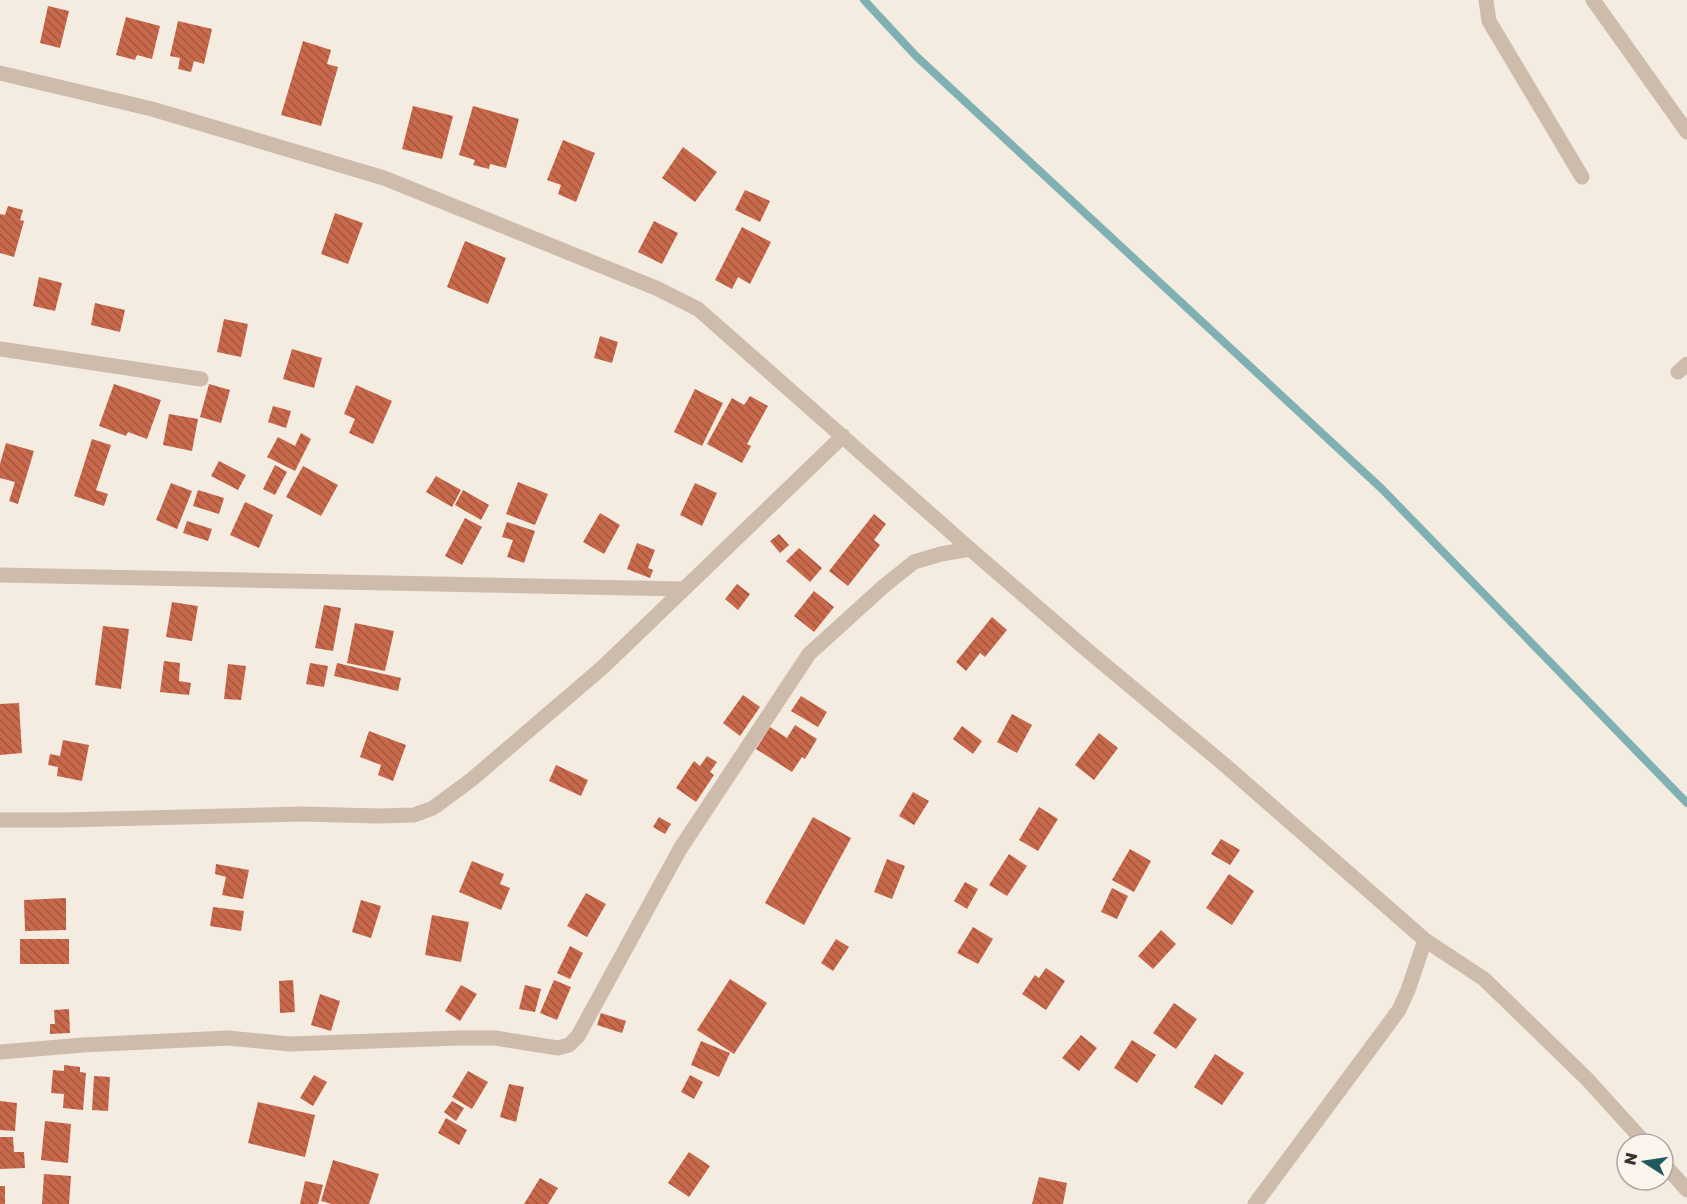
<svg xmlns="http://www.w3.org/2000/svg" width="1687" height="1204" font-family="'Golos Text',sans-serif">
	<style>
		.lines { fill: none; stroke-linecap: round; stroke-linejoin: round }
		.stream { stroke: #7fb0b2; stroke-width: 8 }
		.building { fill: url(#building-back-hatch) }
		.minor { stroke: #cdbbac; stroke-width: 15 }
	</style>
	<defs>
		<pattern id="building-back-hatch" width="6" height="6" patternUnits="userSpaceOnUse" patternTransform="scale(1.5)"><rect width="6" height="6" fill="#c8694b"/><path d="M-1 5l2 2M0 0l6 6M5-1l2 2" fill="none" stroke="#a4573f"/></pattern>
	</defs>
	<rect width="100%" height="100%" fill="#f4ebe1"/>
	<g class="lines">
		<path class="stream" d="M864,0l52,56 466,433 305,314"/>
	</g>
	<path class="building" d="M48,6l21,5 -9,37 -20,-5z
		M126,17l34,9 -8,33 -15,-4 -2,5 -19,-5z
		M178,21l34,8 -8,35 -10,-3 -3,11 -13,-3 2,-11 -10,-2z
		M303,41l28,9 -4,14 11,3 -17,59 -40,-11z
		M413,106l40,10 -11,43 -40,-10z
		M473,106l46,13 -13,49 -16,-4 -1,5 -16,-4 2,-5 -16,-5z
		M563,140l32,13 -19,49 -18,-8 3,-9 -14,-5z
		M683,147l34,25 -22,30 -33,-24z
		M745,190l25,11 -10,21 -25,-12z
		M8,206l15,4 -3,10 4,1 -10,36 -14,-4v-39l5,1z
		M335,213l28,10 -15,41 -27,-10z
		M654,221l24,12 -16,31 -24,-12z
		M742,227l29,15 -21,42 -12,-7 -6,12 -17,-9z
		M465,241l41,17 -18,46 -41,-17z
		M39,277l23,6 -7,28 -22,-5z
		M95,303l30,7 -5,22 -29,-7z
		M224,319l24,5 -7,33 -24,-5z
		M600,336l18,6 -6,21 -18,-5z
		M292,349l30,9 -8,30 -31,-9z
		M114,384l47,16 -14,39 -19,-7 -2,4 -27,-10z
		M209,384l21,6 -9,33 -21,-6z
		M356,385l36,16 -19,43 -24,-11 6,-14 -11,-5z
		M695,389l28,14 -21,43 -28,-14z
		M750,396l18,10 -21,38 4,2 -9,17 -35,-19 25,-46 12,7z
		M273,406l18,5 -5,17 -18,-6z
		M169,414l29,5 -6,32 -29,-6z
		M301,433l10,6 -16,32 -28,-14 11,-20 17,9z
		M92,439l19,6 -15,45 12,4 -4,12 -30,-10z
		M6,443l28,8 -16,53 -9,-3 6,-19 -15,-4v-14z
		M219,461l27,14 -8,15 -27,-14z
		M275,465l12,7 -12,23 -12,-6z
		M303,466l35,19 -17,31 -35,-19z
		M436,476l25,14 -9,17 -26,-15z
		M518,482l30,12 -13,31 -29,-11z
		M171,483l21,8 -15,38 -21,-9z
		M695,483l22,10 -15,33 -22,-11z
		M198,490l26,8 -5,16 -26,-8z
		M463,490l26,15 -8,15 -26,-15z
		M245,502l28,13 -14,33 -29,-13z
		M600,513l20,12 -16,29 -21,-12z
		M874,514l12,10 -12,16 6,5 -32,41 -19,-15z
		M465,518l17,9 -20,38 -17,-9z
		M187,521l25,8 -4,12 -25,-8z
		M507,522l28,9 -11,32 -17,-6 6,-17 -11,-3z
		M779,534l10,11 -9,8 -10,-12z
		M637,543l18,7 -7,18 5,2 -3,8 -23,-9z
		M799,548l23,20 -12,14 -24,-21z
		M737,584l13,10 -12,16 -13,-11z
		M814,591l20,16 -20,25 -20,-16z
		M172,602l26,4 -6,35 -26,-4z
		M324,605l17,3 -8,43 -18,-3z
		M992,617l15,13 -22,27 -5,-4 -14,18 -10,-9z
		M355,623l39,8 -9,40 -38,-8z
		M103,626l26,3 -8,60 -26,-4z
		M164,661l16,2 -1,18 12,2 -2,12 -29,-3z
		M310,663l18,3 -4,21 -18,-3z
		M337,663l64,15 -3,13 -64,-15z
		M228,664l18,2 -5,34 -17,-1z
		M743,695l17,12 -20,29 -17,-13z
		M801,696l26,16 -9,15 -27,-16z
		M19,703l3,50 -22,2v-51z
		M1012,714l20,11 -15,28 -20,-11z
		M795,725l22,14 -12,20 -3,-2 -10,15 -36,-23 14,-22 17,11z
		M962,726l20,15 -9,13 -20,-15z
		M369,731l37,14 -13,36 -15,-6 3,-10 -21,-8z
		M1099,733l19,15 -24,32 -19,-15z
		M63,740l26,5 -7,36 -25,-5 1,-9 -10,-2 2,-11 10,2z
		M707,756l10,6 -7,10 4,3 -18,27 -20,-14 18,-27 6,5z
		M556,765l32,15 -7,16 -32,-15z
		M913,792l16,9 -15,24 -15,-9z
		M1039,807l19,12 -20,32 -19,-11z
		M659,817l12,7 -6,10 -12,-7z
		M813,817l38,21 -47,87 -39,-22z
		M1221,839l19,11 -10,15 -19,-11z
		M1130,849l21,12 -17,31 -22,-12z
		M1009,854l18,12 -20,30 -18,-11z
		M887,859l18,7 -13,33 -18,-7z
		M472,861l32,13 -4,10 10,4 -9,22 -42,-18z
		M216,864l33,6 -6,29 -21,-4 4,-18 -11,-3z
		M1229,874l25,17 -22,34 -26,-17z
		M965,882l13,7 -11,20 -13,-8z
		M1112,888l16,8 -11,23 -16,-7z
		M586,893l20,11 -19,33 -20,-11z
		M66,898v32l-41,1 -1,-31z
		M361,900l20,6 -10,32 -19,-6z
		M213,907l31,4 -3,20 -31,-5z
		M432,915l37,7 -8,40 -36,-7z
		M973,927l20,12 -15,25 -21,-11z
		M1161,930l15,14 -23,25 -15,-13z
		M20,939h49v25h-49z
		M836,939l13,8 -16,24 -12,-8z
		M570,946l13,7 -13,26 -13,-6z
		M1046,968l19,13 -19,29 -24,-16 13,-19 4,3z
		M730,979l37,24 -33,51 -37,-24z
		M293,980l2,32 -15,1 -1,-32z
		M554,980l17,7 -14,33 -17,-7z
		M461,985l16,9 -17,27 -15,-10z
		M525,985l16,4 -6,23 -16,-3z
		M320,994l20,7 -9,30 -20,-6z
		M1174,1003l23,16 -21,30 -23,-16z
		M69,1009l1,24 -20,1v-10h5l-1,-14z
		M601,1013l25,8 -4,12 -25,-8z
		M1081,1035l16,13 -18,23 -17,-13z
		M1132,1040l24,15 -19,28 -23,-15z
		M701,1041l29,12 -11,24 -28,-12z
		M1215,1054l29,19 -22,32 -28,-18z
		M64,1065l16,2v5l6,1 -3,37 -20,-2 1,-14 -13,-1 2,-23 11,1z
		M468,1071l20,11 -16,27 -20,-12z
		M314,1075l13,7 -14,24 -13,-8z
		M690,1075l13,7 -9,17 -13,-7z
		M94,1076l16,1 -2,34 -16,-1z
		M509,1084l15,3 -8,35 -16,-5z
		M0,1101l17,2 -2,28 -15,-1z
		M452,1101l12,7 -8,13 -12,-9z
		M258,1102l57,13 -10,42 -57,-14z
		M446,1118l21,12 -8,15 -21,-12z
		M45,1121l26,3 -3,39 -27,-3z
		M0,1137h13l1,15h10l1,16 -25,1z
		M689,1152l21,14 -21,31 -21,-14z
		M333,1160l46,14 -10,30h-37l-11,-3z
		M44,1174l27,2 -2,28h-27z
		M1039,1177l28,6 -4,21h-31z
		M540,1178l18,10 -10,16h-24z
		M305,1181l18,4 -5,19h-18z
		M0,1186h5v18h-5z"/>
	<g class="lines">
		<path class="minor" d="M1486,0l3,21 93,156
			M1593,0l94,132
			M0,73l152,36 232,69 272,110 42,21 272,240 117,101 139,116 199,174 59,39 103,100 59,65
			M0,349l201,30
			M1678,372l9,-8
			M0,575l683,14
			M0,820h63l239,-6 76,2 36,-1 19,-7 38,-28 132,-113 240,-231
			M0,1052l83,-7 145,-7 62,6 169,-6h36l63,10 11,-3 9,-9 102,-187 129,-195 75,-68 30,-24 27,-8 29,-5
			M1663,1163l24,27
			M1255,1204l144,-194 9,-20 17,-50"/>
	</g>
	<g transform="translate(1645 1162) rotate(282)"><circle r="28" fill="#fbf5ee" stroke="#aea6a0" stroke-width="1.5"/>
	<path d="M0-4.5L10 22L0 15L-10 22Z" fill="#1f5a5e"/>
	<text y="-9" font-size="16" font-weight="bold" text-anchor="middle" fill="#3b302b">N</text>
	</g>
</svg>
